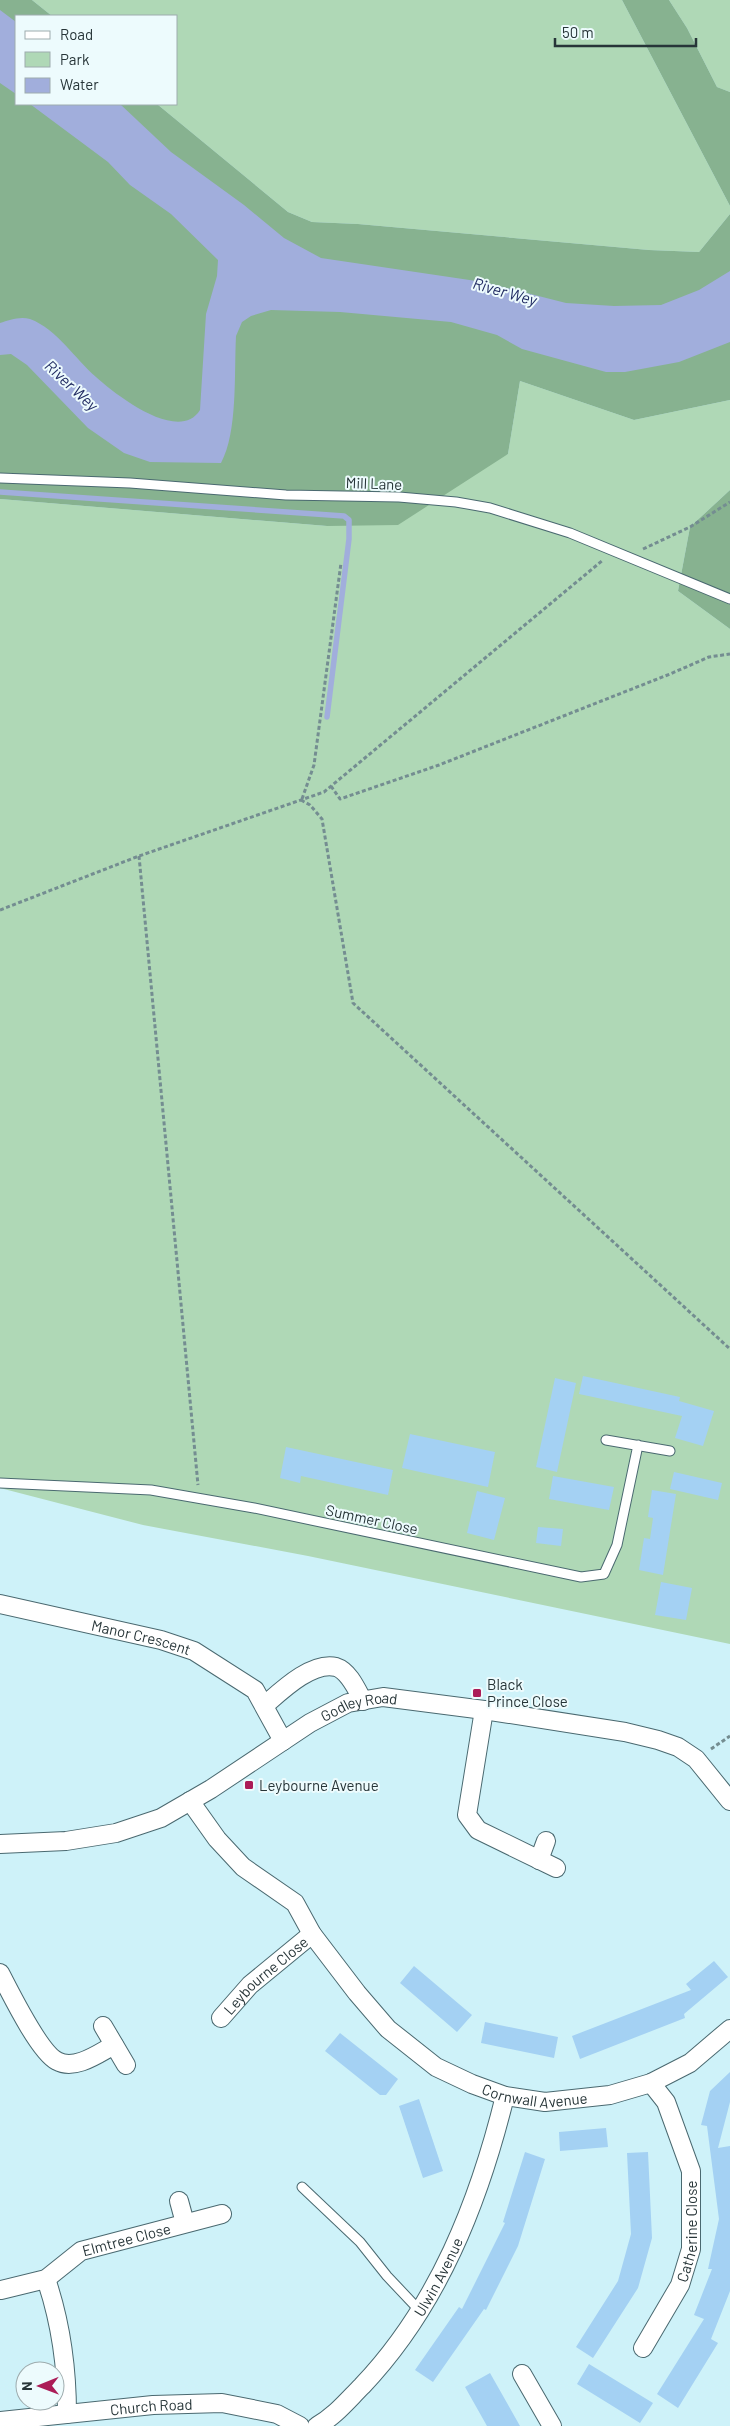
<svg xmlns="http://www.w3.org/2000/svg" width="730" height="2426" font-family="Barlow,sans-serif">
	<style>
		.green { fill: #afd8b6 }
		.forest { fill: #87b290 }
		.water { fill: #a1aedc }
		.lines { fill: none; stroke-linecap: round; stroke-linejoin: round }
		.stream { stroke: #a1aedc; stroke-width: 5.5 }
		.building { fill: #a4d1f3 }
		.lane-casing { stroke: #4a6970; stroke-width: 11 }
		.street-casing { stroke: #4a6970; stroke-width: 20 }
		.path { stroke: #748d91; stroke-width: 3; stroke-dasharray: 4 2.5; stroke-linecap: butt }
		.lane { stroke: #fff; stroke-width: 9 }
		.street { stroke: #fff; stroke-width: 18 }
		.poi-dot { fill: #ab1c57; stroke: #edfbfd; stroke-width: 2 }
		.labels { text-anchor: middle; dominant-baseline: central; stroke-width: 4; stroke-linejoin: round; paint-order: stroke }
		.street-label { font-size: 15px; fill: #273538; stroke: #edfbfd }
		.poi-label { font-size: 15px; fill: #273538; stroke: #edfbfd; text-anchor: start }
		.water-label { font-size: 16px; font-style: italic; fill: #232d64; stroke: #edfbfd }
	</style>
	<rect width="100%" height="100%" fill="#cef2f9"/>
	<path class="green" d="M32,0h590l108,206v8l-31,38 -50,-2 -291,-26 -46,-2 -24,-10 -131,-108h19v-88h-124z
		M669,0h61v92l-13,-5 -30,-59z
		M520,381l114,39 96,-20v90l-40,37 -12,64 52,38v1015l-422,-88 -165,-31 -143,-37v-989l327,27 181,-72z"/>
	<path class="forest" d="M0,0h32l20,16h-36v88h141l131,108 24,10 46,2 291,26 50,2 31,-38v186l-96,20 -114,-39 -12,73 -110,71 -71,1 -327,-27z
		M622,0h47l18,28 30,59 13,5v114z
		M730,490v139l-52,-38 12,-64z"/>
	<path class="water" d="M0,10l16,12v72l-16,-11z
		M30,104h90l51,48 73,53 40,33 37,20 162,24 83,21 48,3 47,-1 38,-15 31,-19v71l-51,20 -54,10h-19l-84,-23 -25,-14 -46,-13 -111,-10 -69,-2 -20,6 -9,6 -6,14c-2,37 2,96 -15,127l-71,-1 -26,-9 -36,-25 -61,-63 -16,-11 -11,1v-32c9,-3 20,-7 30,-4 27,10 45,40 66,58 20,18 83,67 104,33l6,-96 11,-38 1,-16 -47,-46 -41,-29 -22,-23z"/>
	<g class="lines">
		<path class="stream" d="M0,492l344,24 5,4v19l-22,178"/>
	</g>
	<path class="building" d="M583,1376l97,21 -1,4 35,10 -11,35 -28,-8 7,-22 -103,-22z
		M555,1378l21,5 -19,89 -21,-5z
		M410,1434l85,18 -7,35 -86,-19z
		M286,1447l107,23 -5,25 -87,-19 -1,7 -20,-5z
		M674,1472l48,11 -4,17 -48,-11z
		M553,1476l61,11 -5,23 -60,-11z
		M652,1490l24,4 -13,81 -24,-5 5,-32 6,1 3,-21 -5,-1z
		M477,1491l28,7 -11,42 -27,-7z
		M538,1527l25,2 -2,17 -25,-3z
		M661,1582l31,6 -6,32 -31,-5z
		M714,1961l14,16 -44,37 1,4 -105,41 -8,-23 119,-46 -5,-6z
		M414,1966l58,49 -15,17 -57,-49z
		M485,2022l73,15 -4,21 -73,-15z
		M340,2033l58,46 -12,16h-6l-55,-44z
		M730,2072v30l-12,46 12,-2v145l-19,48 7,4 -40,65 -21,-14 47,-75 -10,-4 18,-46h-4l11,-50 -12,-93 -6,-1 9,-34z
		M419,2099l24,72 -20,7 -24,-72z
		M606,2128l2,19 -48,4 -1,-19z
		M525,2152l20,7 -27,87 -32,64 -2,-1 -51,73 -18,-12 44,-63 3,2 43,-86 -2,-1z
		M648,2152l4,86 -14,50 -45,70 -17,-11 42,-66 13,-47 -4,-81z
		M589,2364l64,39 -13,20 -63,-39z
		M490,2373l30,53h-33l-22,-39z"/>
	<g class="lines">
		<defs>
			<path id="lane" d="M0,478l130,5 156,12 113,2 57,5 34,6 80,25 160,66
				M606,1440l64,11
				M0,1483l151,7 103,18 327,69 23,-3 13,-29 21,-100
				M302,2187l58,55 27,34 33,35"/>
			<g id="street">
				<path id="s1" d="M0,1604l161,36 33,11 61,39 28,51"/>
				<path d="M265,1705c16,-14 47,-44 71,-38 13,4 21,23 27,34"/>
				<path d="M484,1710l-17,105 11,15 78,38"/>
				<path id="s2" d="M190,1801l27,38 26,28 52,36 17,31 45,59 31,36 48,38 36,17 33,12 40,6 65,-7 41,-12 39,-20 40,-34"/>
				<path id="s3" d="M0,1844l66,-3 50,-8 45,-15 50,-29 99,-66 38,-20 35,-6 101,13 141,22 33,8 20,7 18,12 34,42"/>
				<path d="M539,1860l7,-19"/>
				<path d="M0,1973c10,19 39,79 57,88 18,10 42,-8 57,-16"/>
				<path id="s4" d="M221,2018l29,-33 62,-51"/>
				<path d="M103,2026l23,39"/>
				<path d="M179,2201l6,22"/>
				<path d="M46,2279c15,44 21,89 21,135"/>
				<path id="s5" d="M1,2290l45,-11 35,-28 141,-37"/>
				<path id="s6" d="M643,2348l37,-63 11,-36v-78l-25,-69 -15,-19"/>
				<path d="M522,2374l30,52"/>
				<path id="s7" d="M0,2421l153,-16 69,-2 55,11 23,12"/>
				<path id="s8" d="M317,2426c18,-10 30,-25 45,-40 76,-80 117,-184 143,-290"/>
			</g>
		</defs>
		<use href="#lane" class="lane-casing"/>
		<use href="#street" class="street-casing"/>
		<path class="path" d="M643,549l47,-22 40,-25
			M331,786l9,13 99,-34 231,-91 39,-17 21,-3
			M302,799l12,-34 27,-202
			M301,800l9,5 12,14 31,184 377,346
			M139,856l59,629
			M0,910l139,-54 185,-64 279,-232
			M711,1749l19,-13"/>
		<use href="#lane" class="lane"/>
		<use href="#street" class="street"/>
	</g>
	<g class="poi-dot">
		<rect x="472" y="1688" width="10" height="10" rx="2.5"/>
		<rect x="244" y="1780" width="10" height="10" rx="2.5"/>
	</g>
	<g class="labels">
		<g class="street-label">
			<text transform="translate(374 483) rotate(2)">Mill Lane</text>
			<text transform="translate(372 1519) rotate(12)">Summer Close</text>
			<text stroke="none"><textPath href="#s1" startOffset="145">Manor Crescent</textPath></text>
			<text stroke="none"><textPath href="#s3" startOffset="394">Godley Road</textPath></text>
			<text stroke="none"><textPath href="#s4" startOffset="62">Leybourne Close</textPath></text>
			<text stroke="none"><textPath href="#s2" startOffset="471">Cornwall Avenue</textPath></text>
			<text stroke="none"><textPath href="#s6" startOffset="128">Catherine Close</textPath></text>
			<text stroke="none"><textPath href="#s5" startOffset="138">Elmtree Close</textPath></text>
			<text stroke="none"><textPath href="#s8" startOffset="194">Ulwin Avenue</textPath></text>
			<text stroke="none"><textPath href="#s7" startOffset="152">Church Road</textPath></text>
		</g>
		<g class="poi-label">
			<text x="487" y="1684">Black<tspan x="487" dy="17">Prince Close</tspan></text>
			<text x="259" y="1785">Leybourne Avenue</text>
		</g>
		<g class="water-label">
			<text transform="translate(505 291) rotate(16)">River Wey</text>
			<text transform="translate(72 385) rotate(43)">River Wey</text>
		</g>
	</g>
	<rect x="15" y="15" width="162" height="90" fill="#edfbfd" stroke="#9eacae"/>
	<rect x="25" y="31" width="25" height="8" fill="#ffffff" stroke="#9eacae"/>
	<text x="60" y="40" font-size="15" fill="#273538">Road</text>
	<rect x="25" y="52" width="25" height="15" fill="#afd8b6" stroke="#9eacae"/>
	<text x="60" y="65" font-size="15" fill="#273538">Park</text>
	<rect x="25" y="78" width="25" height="15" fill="#a1aedc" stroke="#9eacae"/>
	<text x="60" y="90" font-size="15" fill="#273538">Water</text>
	<g transform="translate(40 2386) rotate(269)"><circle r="24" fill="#edfbfd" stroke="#9eacae"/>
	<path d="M0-4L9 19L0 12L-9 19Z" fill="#ab1c57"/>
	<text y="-8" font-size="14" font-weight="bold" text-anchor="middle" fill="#273538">N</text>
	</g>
	<path d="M555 38v8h141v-8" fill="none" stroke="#273538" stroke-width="2.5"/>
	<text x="562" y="38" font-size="15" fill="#273538" stroke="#edfbfd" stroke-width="4" paint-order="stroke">50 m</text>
</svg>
